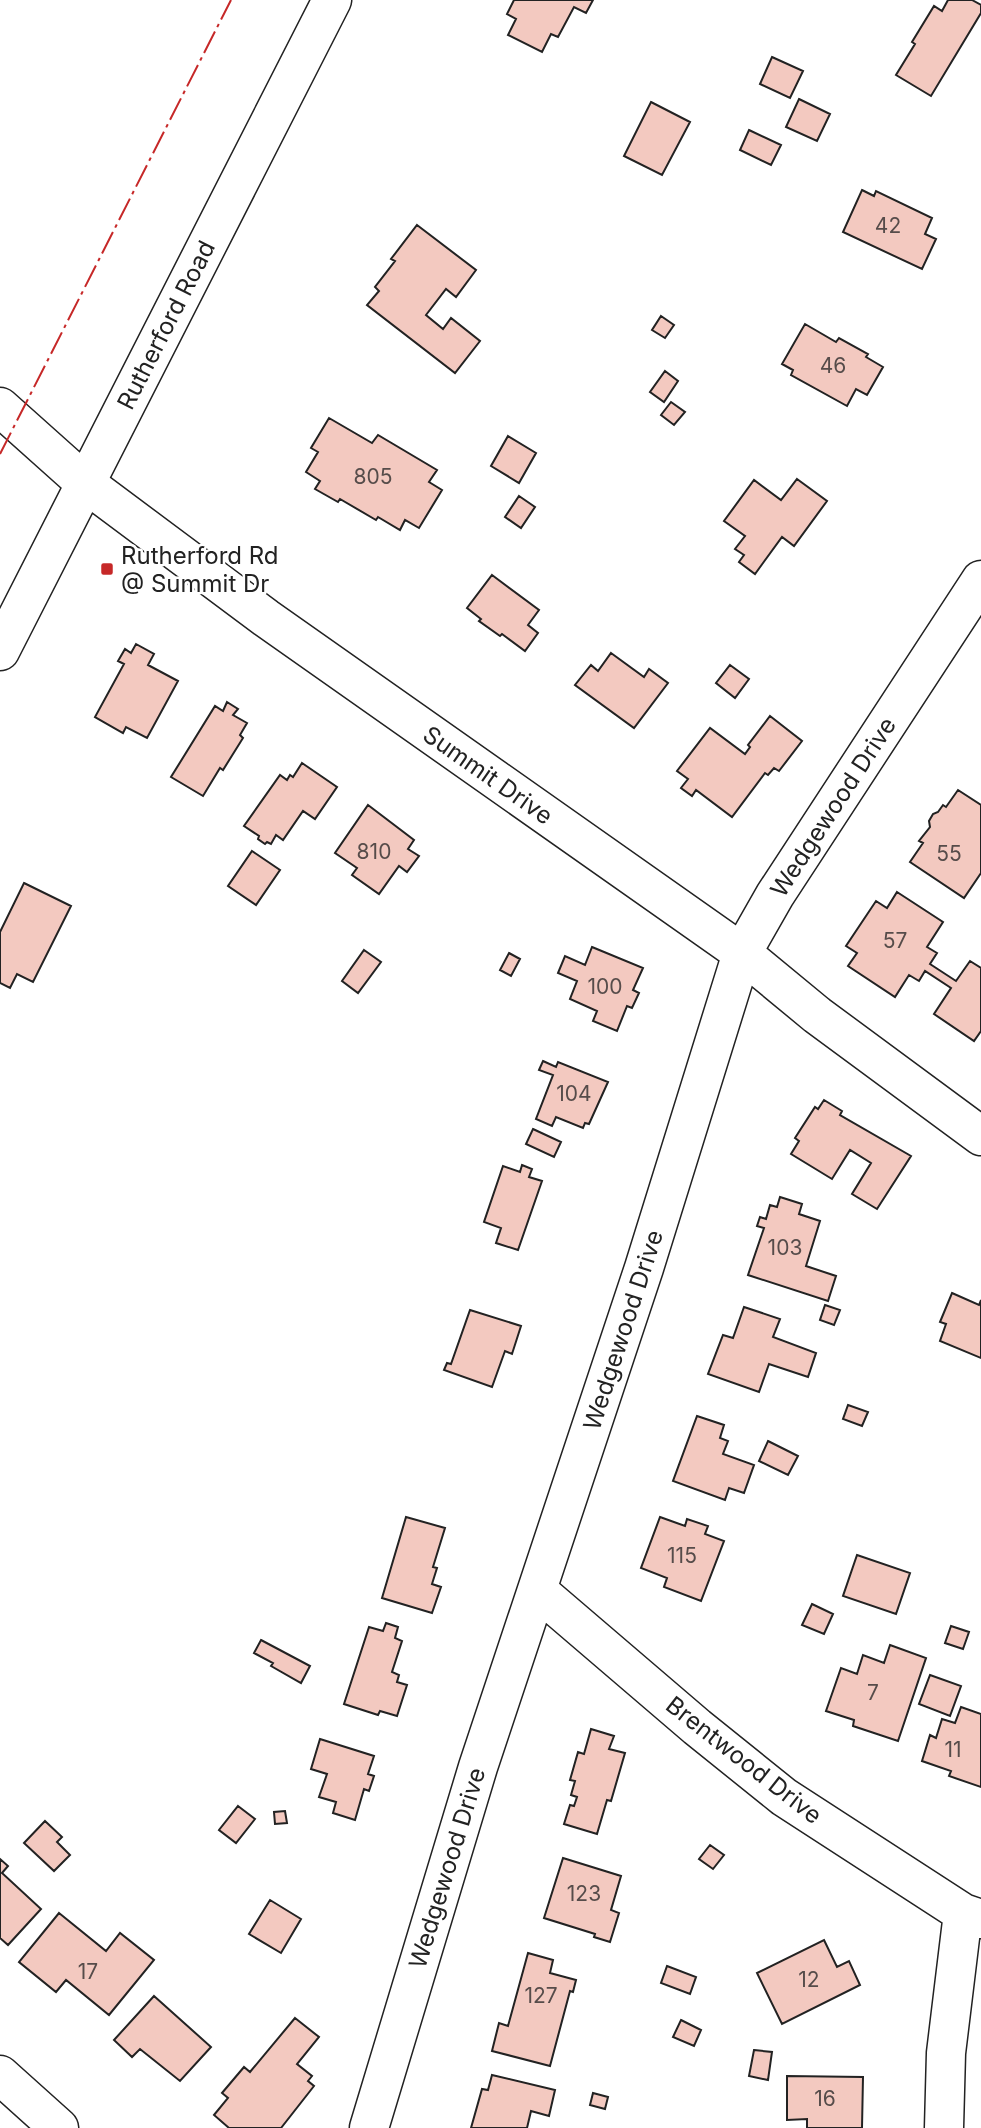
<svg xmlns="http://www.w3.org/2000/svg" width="981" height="2128" font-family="Inter,sans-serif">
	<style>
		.building { fill: #f3c9c0; stroke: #222; stroke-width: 2 }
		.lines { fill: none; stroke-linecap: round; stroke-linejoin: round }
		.minor-casing { stroke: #222; stroke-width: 41 }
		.minor { stroke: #fff; stroke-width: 38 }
		.power { stroke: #c62828; stroke-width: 2; stroke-dasharray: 24 5 3.5 5; stroke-linecap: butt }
		.poi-dot { fill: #c62828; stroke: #fff; stroke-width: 2.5 }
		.labels { text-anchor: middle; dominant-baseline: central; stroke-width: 5; stroke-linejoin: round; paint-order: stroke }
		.number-label { font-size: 21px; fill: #564c4a }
		.street-label { font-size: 24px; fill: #222; stroke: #fff }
		.poi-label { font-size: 24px; fill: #222; stroke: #fff; text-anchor: start }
	</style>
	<rect width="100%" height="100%" fill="#fff"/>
	<path class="building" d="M514,0h79l-7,13 -12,-6 -16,30 -7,-3 -9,18 -34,-17 8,-16 -9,-5z
		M948,0h24l9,5v8l-50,83 -35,-21 19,-31 -3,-2 22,-36 8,5z
		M772,57l31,14 -13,27 -30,-14z
		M799,99l31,15 -13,27 -31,-14z
		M651,102l39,20 -28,53 -38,-19z
		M749,130l32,15 -10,20 -31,-15z
		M862,190l12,6 2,-5 56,27 -7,16 11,5 -14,30 -79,-37z
		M417,225l59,45 -20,27 -10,-8 -20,26 17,14 8,-11 29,23 -25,32 -88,-68 12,-14 -4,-4 20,-26 -4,-2z
		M661,316l13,9 -9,13 -13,-8z
		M805,324l31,18 3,-4 29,16 -2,3 17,10 -16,28 -11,-6 -9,17 -56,-31 2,-5 -11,-6z
		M665,371l13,10 -14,21 -14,-10z
		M671,402l14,10 -11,13 -13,-10z
		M329,418l43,25 6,-8 59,35 -8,12 13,8 -23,38 -14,-8 -5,10 -22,-13 -2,3 -36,-21 -2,3 -23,-13 5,-8 -14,-9 12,-20 -7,-4z
		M508,436l28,17 -17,30 -28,-17z
		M797,479l30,22 -33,45 -12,-9 -27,37 -16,-12 5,-7 -9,-6 10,-13 -21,-15 30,-41 27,20z
		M519,496l16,11 -14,21 -16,-11z
		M492,575l47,35 -11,15 10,8 -13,18 -23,-17 -2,2 -21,-15 2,-2 -14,-11z
		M136,644l18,10 -6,11 30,16 -31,57 -21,-11 -3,6 -28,-16 29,-53 -6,-3 7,-12 6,4z
		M611,653l33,24 5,-8 19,14 -34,45 -59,-43 16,-20 7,6z
		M730,665l19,14 -14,19 -19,-15z
		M227,702l11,7 -5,6 14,8 -7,12 3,3 -20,32 -3,-2 -17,28 -32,-19 44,-71 8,5z
		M770,716l32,25 -23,30 -5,-3 -6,7 -3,-2 -33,44 -36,-27 -4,6 -11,-8 7,-9 -11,-8 33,-43 35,26 5,-7 -2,-2z
		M302,763l35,24 -22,32 -12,-8 -20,29 -7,-5 -5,9 -4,-2 -2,2 -7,-5 1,-3 -15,-10 36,-51 7,5 3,-5 3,2z
		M958,790l23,15v68l-17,25 -54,-36 13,-19 -4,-2 11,-14 -1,-6 4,-7 5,-2 5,-7 3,2z
		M368,805l46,35 -6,9 11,7 -12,16 -8,-6 -20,28 -27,-19 5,-7 -22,-15z
		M252,851l28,19 -24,35 -28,-19z
		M24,883l47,23 -38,76 -16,-8 -7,14 -10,-5v-51z
		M897,892l46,30 -16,25 10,6 -7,11 26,17 14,-20 11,7v63l-7,10 -40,-27 17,-26 -26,-17 -6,10 -10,-6 -14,22 -47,-31 9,-13 -11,-7 30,-45 11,7z
		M592,947l51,21 -10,22 6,3 -7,15 -5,-2 -10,25 -24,-10 4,-10 -27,-12 7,-18 -19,-8 7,-17 20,9z
		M364,950l17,12 -23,31 -16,-12z
		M509,953l11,6 -9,17 -11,-6z
		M543,1061l13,6 2,-5 50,20 -19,42 -4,-1 -2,5 -27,-11 -4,9 -16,-7 17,-44 -14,-5z
		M824,1100l18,11 -2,4 71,41 -34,53 -25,-15 19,-31 -21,-13 -18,29 -41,-25 8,-13 -4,-3 20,-31 3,2z
		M533,1129l28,13 -7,15 -28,-13z
		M522,1165l10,4 -3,8 13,4 -24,69 -22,-7 5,-15 -17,-6 19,-56 17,6z
		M780,1197l22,7 -3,10 21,7 -14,45 30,10 -8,25 -80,-26 16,-47 -7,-2 3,-9 6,2 4,-14 7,2z
		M952,1293l27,12 2,-5v58l-41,-17 6,-17 -6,-2z
		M825,1305l15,5 -6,15 -14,-5z
		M744,1307l36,12 -7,18 43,16 -8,24 -39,-13 -10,28 -51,-18 15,-39 10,3z
		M470,1310l51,16 -9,28 -7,-3 -13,36 -48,-17 3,-7 4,1z
		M848,1405l20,7 -6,14 -19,-7z
		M697,1416l27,9 -4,13 8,3 -5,13 31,11 -10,28 -15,-5 -4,12 -52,-19z
		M768,1441l30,15 -10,19 -29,-14z
		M406,1517l39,11 -12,39 4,1 -5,16 9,3 -9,26 -50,-15z
		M660,1517l25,9 2,-7 21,7 -3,8 19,7 -23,60 -37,-14 3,-9 -26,-10z
		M857,1555l53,18 -14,41 -53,-18z
		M812,1604l21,10 -9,20 -22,-9z
		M386,1623l12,4 -3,11 7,3 -10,31 7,3 -2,7 10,3 -10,31 -17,-5 -2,4 -34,-11 25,-77 14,4z
		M951,1626l18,6 -6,17 -18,-6z
		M261,1640l49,26 -9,17 -30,-17 2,-3 -19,-10z
		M890,1645l36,13 -28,83 -45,-15 1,-6 -28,-9 15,-43 16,6 6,-19 21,8z
		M930,1675l31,11 -11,30 -31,-12z
		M961,1707l20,7v73l-32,-11 2,-5 -29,-10 8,-26 6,3 6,-19 13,4z
		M591,1729l23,7 -5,13 16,4 -14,48 -4,-1 -10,34 -33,-10 6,-19 4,1 3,-9 -6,-2 4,-14 -5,-1 8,-28 6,2z
		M320,1739l54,17 -6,18 6,2 -5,15 -5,-2 -9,31 -22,-7 3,-11 -17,-5 8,-23 -16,-5z
		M238,1806l17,13 -19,24 -17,-13z
		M285,1811l2,12 -12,1 -1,-12z
		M45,1821l17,16 -5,5 13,13 -16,16 -30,-28z
		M710,1845l14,10 -11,14 -14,-10z
		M563,1858l58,18 -10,34 8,3 -9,29 -16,-5 1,-3 -51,-16z
		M0,1859l8,7 -6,7 39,36 -33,36 -8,-7z
		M270,1900l31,19 -20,34 -32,-19z
		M59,1913l47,38 14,-18 34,27 -45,55 -43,-35 -10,12 -37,-30z
		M824,1940l13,27 12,-6 11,24 -78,39 -25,-51z
		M528,1953l25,7 -3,13 26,7 -3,12 -3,-1 -20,75 -58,-15 7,-28 9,3z
		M667,1966l29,11 -6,17 -29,-11z
		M154,1996l57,51 -31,34 -40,-32 -8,8 -18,-17z
		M295,2018l24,19 -22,27 15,12 -4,5 6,5 -33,42h-52l-15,-13 14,-17 -6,-5 22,-26 6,5z
		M681,2020l20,10 -7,16 -21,-9z
		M754,2050l18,2 -4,28 -19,-4z
		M492,2075l63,15 -6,26 -18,-5 -4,17h-56l11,-39 6,1z
		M787,2076l76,1 -1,51h-55v-9l-20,1z
		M593,2093l15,4 -3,12 -15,-4z"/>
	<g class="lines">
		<defs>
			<path id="minor" d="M0,407l85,76 181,135 476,335 75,62 164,121
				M0,651l332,-651
				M537,1590l160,137 87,70 179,116 18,6
				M0,2075l59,53
				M369,2128l109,-361 166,-499 98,-315 33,-58 206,-315
				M944,2128l2,-75 17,-140"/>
		</defs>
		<use href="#minor" class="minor-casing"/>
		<use href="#minor" class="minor"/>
		<path class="power" d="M0,454l231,-454"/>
	</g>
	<rect class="poi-dot" x="100" y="562" width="14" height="14" rx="3.5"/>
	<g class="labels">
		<g class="number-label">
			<text x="888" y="225">42</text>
			<text x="833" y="365">46</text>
			<text x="373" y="476">805</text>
			<text x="374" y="851">810</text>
			<text x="949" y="853">55</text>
			<text x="895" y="940">57</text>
			<text x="605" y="986">100</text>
			<text x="574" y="1093">104</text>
			<text x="785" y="1247">103</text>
			<text x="682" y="1555">115</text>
			<text x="873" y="1692">7</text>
			<text x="953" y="1749">11</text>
			<text x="584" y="1893">123</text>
			<text x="88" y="1971">17</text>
			<text x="809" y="1979">12</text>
			<text x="541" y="1995">127</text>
			<text x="825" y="2098">16</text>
		</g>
		<g class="street-label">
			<text transform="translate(166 325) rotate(-63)">Rutherford Road</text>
			<text transform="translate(488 775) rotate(35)">Summit Drive</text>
			<text transform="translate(833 807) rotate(-57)">Wedgewood Drive</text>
			<text transform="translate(623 1330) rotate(-72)">Wedgewood Drive</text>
			<text transform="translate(744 1760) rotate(38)">Brentwood Drive</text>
			<text transform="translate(447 1868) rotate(-73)">Wedgewood Drive</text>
		</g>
		<g class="poi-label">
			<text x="121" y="555">Rutherford Rd<tspan x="121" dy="28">@ Summit Dr</tspan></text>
		</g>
	</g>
</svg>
